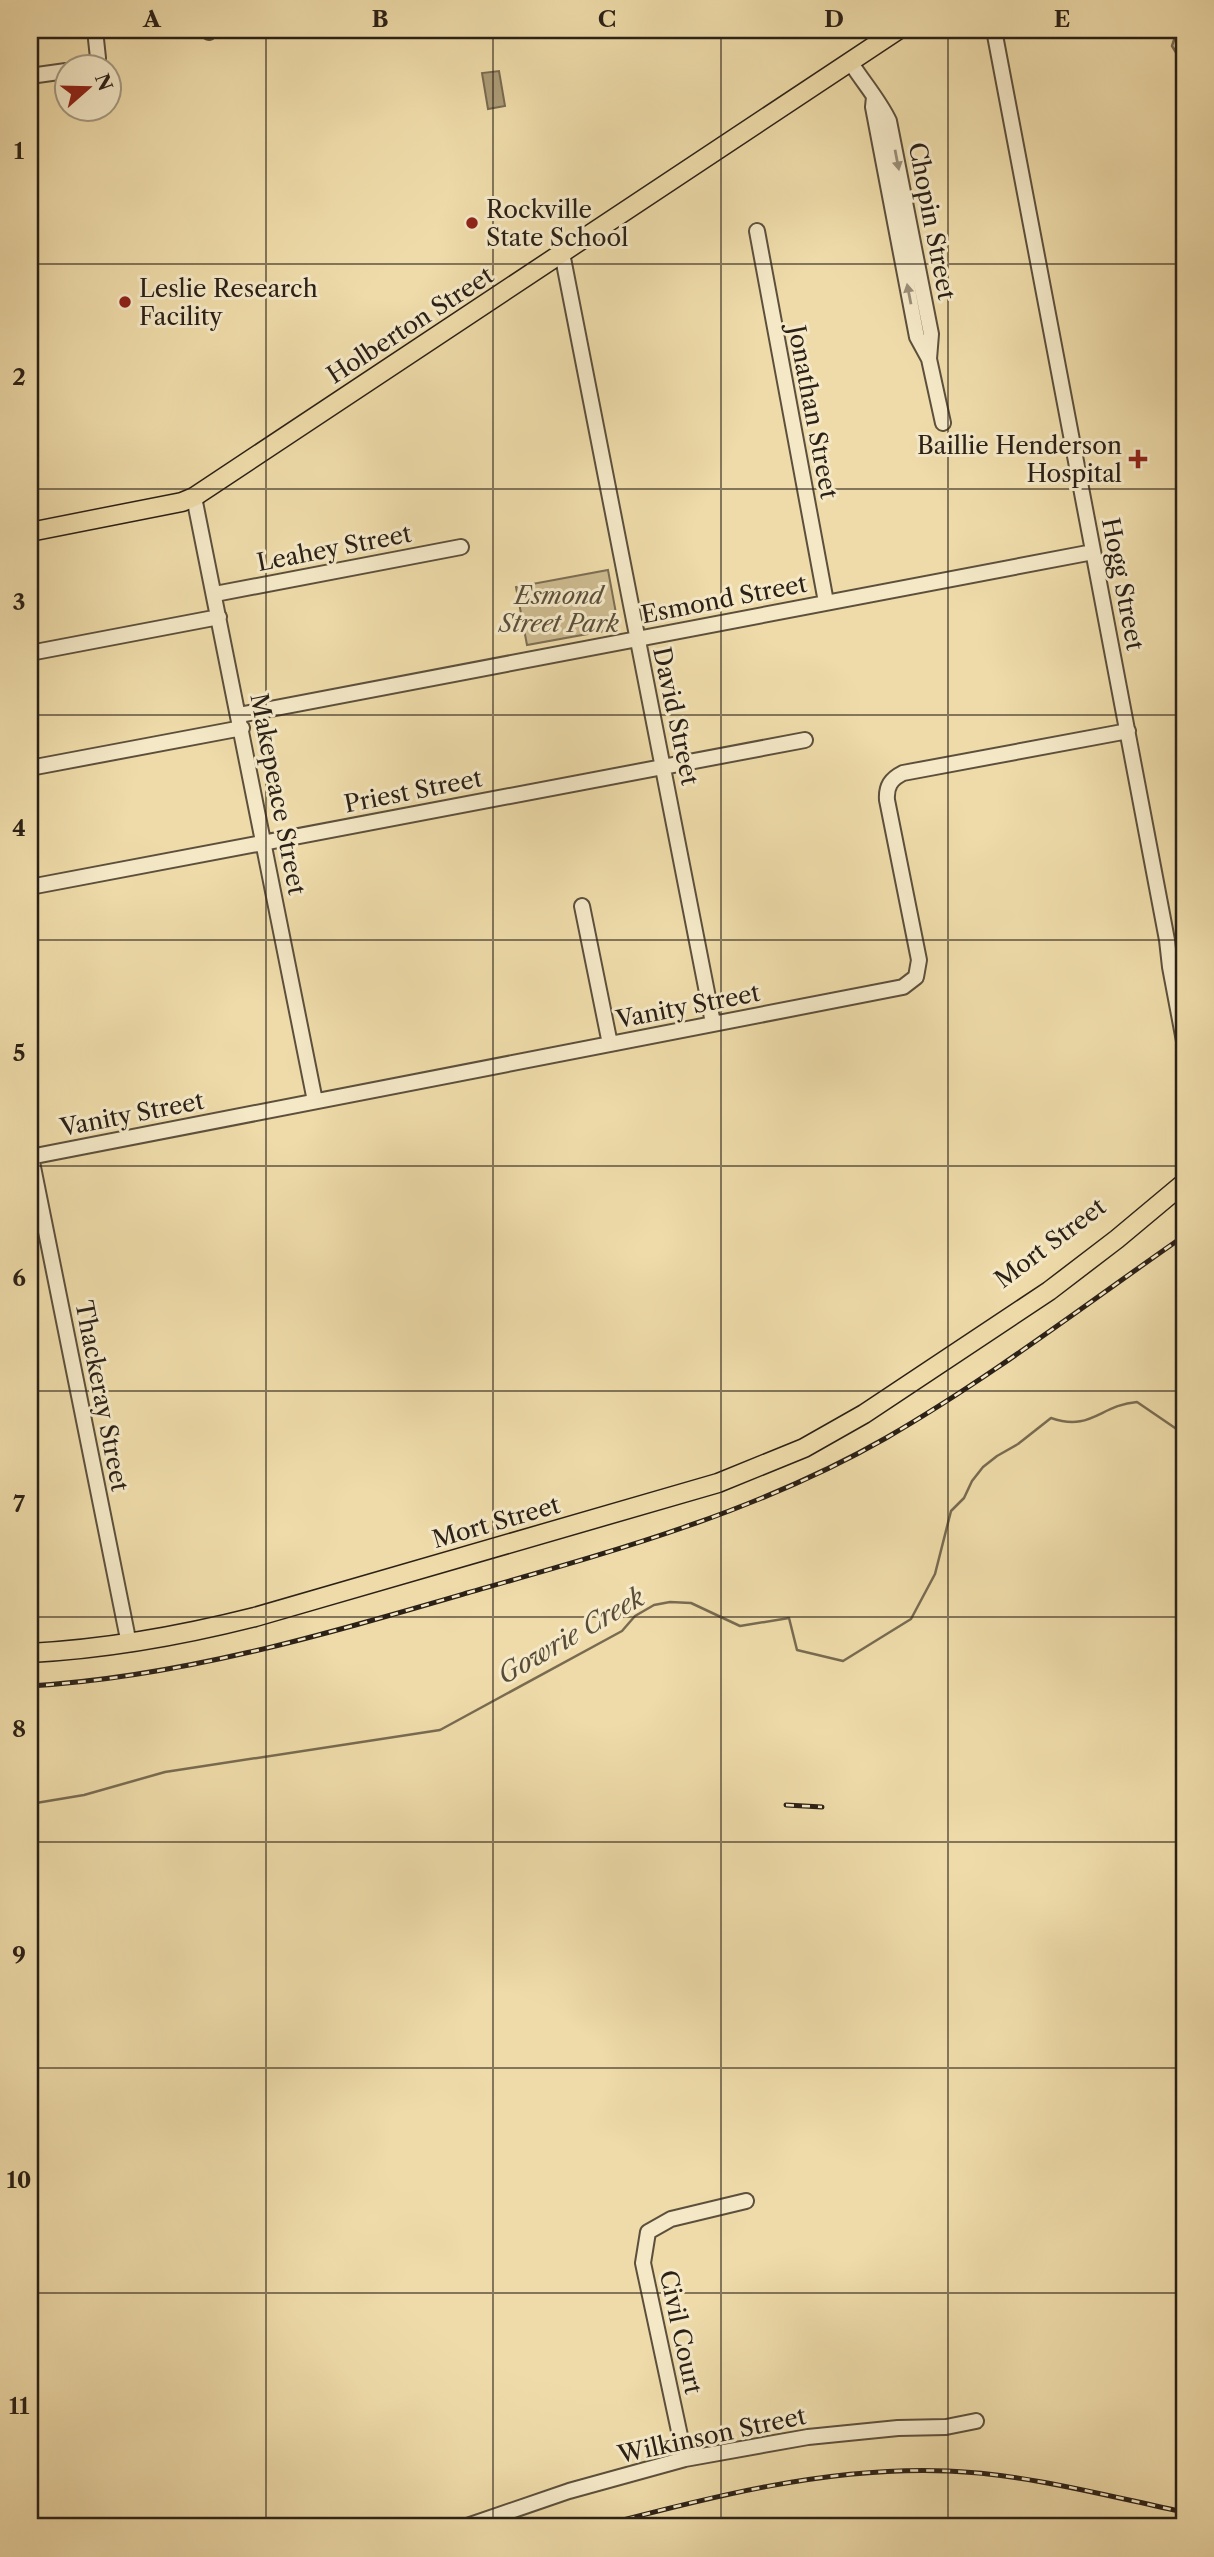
<svg xmlns="http://www.w3.org/2000/svg" width="1214" height="2557" font-family="'Libre Caslon Text',serif">
	<style>
		.green { fill: #cdbb90; stroke: #7c6e54; stroke-width: 2 }
		.water { fill: #ac9c77; stroke: #786b51; stroke-width: 2 }
		.lines { fill: none; stroke-linecap: round; stroke-linejoin: round }
		.stream { stroke: #786b51; stroke-width: 2.5 }
		.minor-casing { stroke: #5c503c; stroke-width: 18 }
		.major-casing { stroke: #2b2117; stroke-width: 21 }
		.minor { stroke: #f4e8c7; stroke-width: 14 }
		.major { stroke: #eedba9; stroke-width: 18 }
		.rail-casing { stroke: #2b2117; stroke-width: 5 }
		.rail { stroke: #f4e8c7; stroke-width: 2.5; stroke-dasharray: 8; stroke-linecap: butt }
		.oneway { fill: #9a8e78 }
		.grid { fill: none; stroke: #2b2117; stroke-width: 2; stroke-opacity: 0.55 }
		.poi-dot { fill: #8f2418; stroke: #f4e8c7; stroke-width: 2.5 }
		.labels { text-anchor: middle; dominant-baseline: central; stroke-width: 6; stroke-linejoin: round; paint-order: stroke }
		.poi-label { font-size: 24px; fill: #2b2117; stroke: #f4e8c7; text-anchor: start }
		.street-label { font-size: 24px; fill: #2b2117; stroke: #f4e8c7 }
		.park-label { font-size: 24px; font-style: italic; fill: #5c4f3b; stroke: #f4e8c7 }
		.water-label { font-size: 26px; font-style: italic; fill: #584c39; stroke: #f4e8c7 }
		.neatline { fill: none; stroke: #2b2117; stroke-width: 2.5 }
		.grid-label { font-size: 23px; text-anchor: middle; font-weight: bold; fill: #2b2117 }
	</style>
	<rect width="100%" height="100%" fill="#eedba9"/>
	<filter id="stains"><feTurbulence type="fractalNoise" baseFrequency=".00286" numOctaves="4"/><feColorMatrix values="0 0 0 0 .2 0 0 0 0 .09 0 0 0 0 .02 0 0 0 .5 -.17"/></filter>
	<radialGradient id="worn" r=".72"><stop offset=".6" stop-color="#630" stop-opacity="0"/><stop offset="1" stop-color="#630" stop-opacity=".3"/></radialGradient>
	<path class="green" d="M608,570l10,54 -3,5 -88,16 -11,-58z"/>
	<path class="water" d="M499,71l6,35 -17,3 -6,-36z"/>
	<g class="lines">
		<path class="stream" d="M1183,30l-8,7 -3,9 12,19
			M30,1804l54,-9 81,-23 275,-42 182,-99 13,-15 19,-11 16,-3 21,1 49,23 49,-8 8,32 46,11 68,-42 24,-45 16,-63 13,-13 8,-17 11,-14 14,-11 21,-12 33,-26c40,14 49,-13 86,-16l41,28 6,1"/>
		<defs>
			<path id="minor" d="M208,30l1,2
				M994,30l173,910 3,27 14,74
				M851,63c12,19 28,37 38,58l42,213 -2,25
				M88,66l10,-8 -3,-28
				M30,76l36,-5
				M874,97l-1,10 44,230 12,22 14,64
				M757,231l69,371
				M562,253l151,770
				M194,497l121,604
				M215,594l246,-47
				M30,653l189,-36
				M239,715l854,-163
				M30,768l212,-40
				M30,887l775,-147
				M582,906l28,138
				M1176,961l8,24
				M30,1157l873,-170 13,-10 3,-17 -32,-160c-1,-14 4,-21 16,-27l225,-42
				M31,1157l98,487
				M685,2459l-42,-196 5,-31 23,-13 75,-18
				M464,2527l105,-36 116,-32 123,-22 90,-9 48,-1 30,-6"/>
			<path id="major" d="M30,532l152,-30 12,-5 704,-467
				M30,1653c77,-4 150,-17 225,-36l463,-134 86,-35 60,-34 185,-123 68,-52 67,-56"/>
		</defs>
		<use href="#minor" class="minor-casing"/>
		<use href="#major" class="major-casing"/>
		<use href="#minor" class="minor"/>
		<use href="#major" class="major"/>
		<defs>
			<path id="rail" d="M30,1686c150,-9 293,-51 437,-93 144,-41 288,-80 419,-155 104,-60 200,-134 298,-202
				M786,1805l36,2
				M596,2527c114,-30 233,-61 352,-56 79,3 159,25 236,41"/>
		</defs>
		<use href="#rail" class="rail-casing"/>
		<use href="#rail" class="rail"/>
	</g>
	<defs><path id="oneway-solid" d="M-6-.8H1V-3.2L6.5 0L1 3.2V.8H-6Z" transform="scale(1.75)"/></defs>
	<g class="oneway">
		<use href="#oneway-solid" transform="translate(897 160) rotate(79)"/>
		<use href="#oneway-solid" transform="translate(909 294) rotate(-101)"/>
	</g>
	<path class="grid" d="M266,30v2497M493,30v2497M721,30v2497M948,30v2497M30,264h1154M30,489h1154M30,715h1154M30,940h1154M30,1166h1154M30,1391h1154M30,1617h1154M30,1842h1154M30,2068h1154M30,2293h1154"/>
	<g class="poi-dot">
		<circle cx="472" cy="223" r="7"/>
		<circle cx="125" cy="302" r="7"/>
		<path d="M1134.5 448.5h7v7h7v7h-7v7h-7v-7h-7v-7h7z"/>
	</g>
	<g class="labels">
		<g class="poi-label">
			<text x="486" y="209">Rockville<tspan x="486" dy="28">State School</tspan></text>
			<text x="139" y="288">Leslie Research<tspan x="139" dy="28">Facility</tspan></text>
			<text x="1122" y="445" text-anchor="end">Baillie Henderson<tspan x="1122" dy="28">Hospital</tspan></text>
		</g>
		<g class="street-label">
			<text transform="translate(932 221) rotate(79)">Chopin Street</text>
			<text transform="translate(410 325) rotate(-33)">Holberton Street</text>
			<text transform="translate(813 412) rotate(79)">Jonathan Street</text>
			<text transform="translate(334 548) rotate(-11)">Leahey Street</text>
			<text transform="translate(1123 584) rotate(79)">Hogg Street</text>
			<text transform="translate(724 599) rotate(-11)">Esmond Street</text>
			<text transform="translate(676 716) rotate(78)">David Street</text>
			<text transform="translate(413 791) rotate(-11)">Priest Street</text>
			<text transform="translate(278 794) rotate(79)">Makepeace Street</text>
			<text transform="translate(688 1006) rotate(-11)">Vanity Street</text>
			<text transform="translate(132 1114) rotate(-11)">Vanity Street</text>
			<text transform="translate(1050 1243) rotate(-37)">Mort Street</text>
			<text transform="translate(102 1396) rotate(79)">Thackeray Street</text>
			<text transform="translate(496 1522) rotate(-16)">Mort Street</text>
			<text transform="translate(681 2332) rotate(78)">Civil Court</text>
			<text transform="translate(712 2435) rotate(-12)">Wilkinson Street</text>
		</g>
		<g class="park-label">
			<text x="559" y="595">Esmond<tspan x="559" dy="28">Street Park</tspan></text>
		</g>
		<g class="water-label">
			<text transform="translate(571 1636) rotate(-30)">Gowrie Creek</text>
		</g>
	</g>
	<rect width="1214" height="2557" fill="none" stroke="#eedba9" stroke-width="77"/>
	<g transform="translate(88 88) rotate(70)"><circle r="33" fill="#f4e8c7" stroke="#a49881" stroke-width="2"/>
	<path d="M0-5L12 26L0 18L-12 26Z" fill="#8f2418"/>
	<text y="-10" font-size="19" font-weight="bold" text-anchor="middle" fill="#2b2117">N</text>
	</g>
	<rect x="38" y="38" width="1138" height="2480" class="neatline"/>
	<g class="grid-label">
		<text x="152" y="27">A</text>
		<text x="380" y="27">B</text>
		<text x="607" y="27">C</text>
		<text x="834" y="27">D</text>
		<text x="1062" y="27">E</text>
		<text x="19" y="159">1</text>
		<text x="19" y="385">2</text>
		<text x="19" y="610">3</text>
		<text x="19" y="836">4</text>
		<text x="19" y="1061">5</text>
		<text x="19" y="1286">6</text>
		<text x="19" y="1512">7</text>
		<text x="19" y="1737">8</text>
		<text x="19" y="1963">9</text>
		<text x="19" y="2188">10</text>
		<text x="19" y="2414">11</text>
	</g>
	<rect width="100%" height="100%" filter="url(#stains)"/>
	<rect width="100%" height="100%" fill="url(#worn)"/>
</svg>
